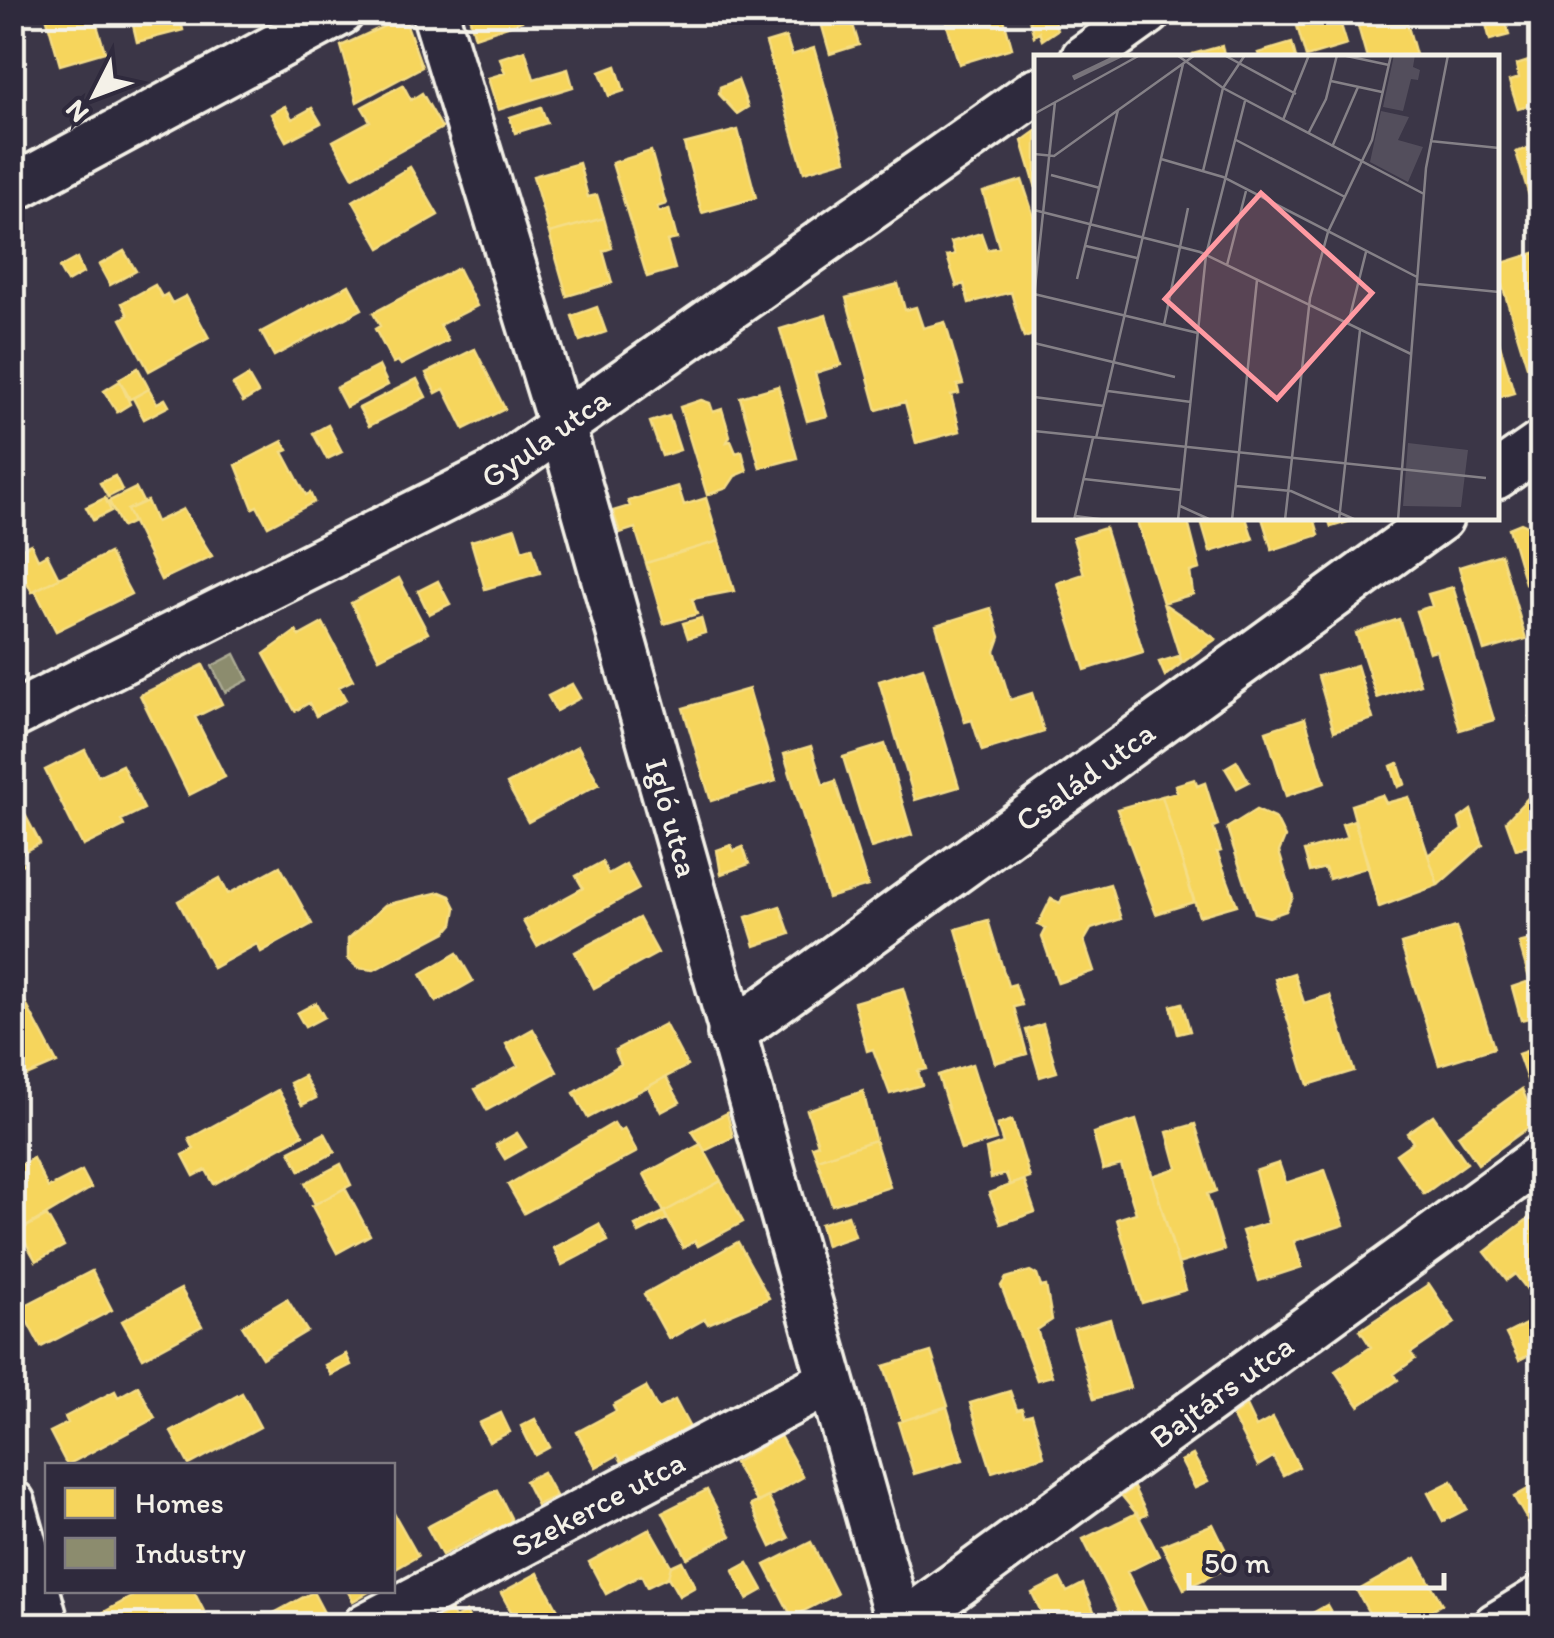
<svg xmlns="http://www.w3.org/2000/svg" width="1554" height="1638" font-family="Itim,sans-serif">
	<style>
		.homes { fill: #f6d55c; stroke: #f5dd86; stroke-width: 2.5 }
		.industry { fill: #8c8c6e; stroke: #abaa93; stroke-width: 2.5 }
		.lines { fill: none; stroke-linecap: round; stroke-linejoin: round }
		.minor-casing { stroke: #f4f1e8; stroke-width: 52 }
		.minor { stroke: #2f2a3d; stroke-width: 45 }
		.labels { text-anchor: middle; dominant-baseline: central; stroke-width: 10; stroke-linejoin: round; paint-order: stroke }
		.street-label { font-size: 32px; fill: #f4f1e8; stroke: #2f2a3d }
		.inset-river { fill: none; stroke: #78747b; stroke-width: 5 }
		.inset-road { fill: none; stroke: #858187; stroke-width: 2.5 }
		.view { fill: #ff9aa2; fill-opacity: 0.15; stroke: #ff9aa2; stroke-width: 5 }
		.inset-edge { fill: none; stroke: #f4f1e8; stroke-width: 5 }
	</style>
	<rect width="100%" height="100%" fill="#3b3647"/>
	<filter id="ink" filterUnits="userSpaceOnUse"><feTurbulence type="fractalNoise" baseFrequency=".01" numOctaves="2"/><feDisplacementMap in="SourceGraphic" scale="20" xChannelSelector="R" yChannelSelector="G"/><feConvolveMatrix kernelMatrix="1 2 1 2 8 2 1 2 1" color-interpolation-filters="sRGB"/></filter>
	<g filter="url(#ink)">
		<path class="homes" d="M45,12h48l12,40 -45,13z
			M130,12h49l4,18 -46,12z
			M468,12h52l2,9 -47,16z
			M818,12h31l10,33 -29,9z
			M896,12h22v2l-20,7z
			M943,12h59l10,36 -53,16z
			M1027,12h25l5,18 -15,10 -3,-8 -5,4z
			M1293,12h44l10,33 -41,12z
			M1354,12h54l-3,4 11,39 -49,3z
			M1483,12h21l5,23 -19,5z
			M404,17l18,50 -65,35 -16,-56z
			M786,37l6,18 22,-7 32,112 -42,12 -38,-129z
			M1292,43l4,15h-36l-2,-5z
			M1222,46l3,12h-31l-1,-4z
			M525,50l9,29 34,-10 5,18 -75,23 -10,-32 17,-5 -5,-15z
			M1535,59l7,12v31l-24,7 -9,-28 10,-3 -3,-13z
			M616,66l8,25 -15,5 -9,-24z
			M738,80l10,27 -11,7 -18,-20 1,-7z
			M403,85l8,15 11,-7 20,35 -89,49 -20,-36 37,-20 -8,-14z
			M285,106l7,13 20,-11 9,15 -35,18 -15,-27z
			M541,107l6,16 -32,10 -5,-16z
			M738,130l18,68 -54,15 -18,-69z
			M1036,131v57l-14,-47z
			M1542,144v66l-8,2 -18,-60z
			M651,151l15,53 -9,3 2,5 10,-3 8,30 -10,2 8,28 -28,8 -35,-114z
			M579,163l9,34 9,-2 7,23 -55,15 -16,-57z
			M410,167l28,48 -58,33 -27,-47z
			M1022,180l14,43v111l-12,4 -13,-46 -42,11 -5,-19 -7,3 -10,-31 8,-2 -4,-12 30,-9 6,17 12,-3 -16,-55z
			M604,218l8,30 -9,3 9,32 -45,13 -18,-63z
			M124,251l12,20 -26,14 -11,-20z
			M1538,252l4,110 -15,4 -31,-101z
			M77,258l6,15 -16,9 -8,-14z
			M458,268l19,38 -37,19 8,16 -47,24 -3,-4 -5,2 -18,-34 5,-3 -7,-13z
			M898,284l7,26 11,-3 7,21 22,-6 18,62 -6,1 2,8 -8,2 9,36 -44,12 -11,-41 -28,8 -31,-112z
			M155,285l7,12 5,-3 5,9 14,-7 23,42 -60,33 -28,-52 7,-4 -6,-12z
			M349,285l13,24 -88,47 -13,-24z
			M597,307l9,25 -26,9 -8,-25z
			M826,315l15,50 -26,8 12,43 -20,5 -27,-92z
			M1496,331l18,62 -18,5z
			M475,349l30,60 -41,20 -20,-40 -8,4 -10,-20z
			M379,366l9,19 -42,22 -10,-19z
			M138,368l11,21 -19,10 -11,-20z
			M248,376l10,17 -15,9 -10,-17z
			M417,379l9,18 -57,29 -10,-18z
			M120,381l10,23 -13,8 -13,-21z
			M778,386l19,72 -37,10 -20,-71z
			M149,389l8,14 8,-4 4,7 -25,13 -11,-21z
			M701,400l9,3 3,9 9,-3 8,27 -3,6 4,-1 5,12 6,-2 5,20 -12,5 -8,12 -20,7 -27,-88z
			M669,416l11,34 -18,6 -12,-34z
			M328,425l14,27 -15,7 -14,-26z
			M283,441l5,9 -5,2 23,43 4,-2 4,9 -46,24 -11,-20 -4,2 -17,-43z
			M115,476l7,14 -14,7 -8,-14z
			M678,486l6,19 22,-7 13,43 -73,22 -11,-35 -15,5 -7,-22 17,-5 -2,-5z
			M136,488l7,14 -16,8 6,12 -11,5 -13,-26z
			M105,498l6,13 -18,9 -7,-13z
			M147,501l9,21 27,-13 29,47 -51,24 -34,-70z
			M1542,512v64l-17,7 -16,-55 12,-5 13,6z
			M1136,518h51l13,51 -10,3 3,22 -30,9z
			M1200,518h46l7,21 -43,13z
			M1262,518h52l5,17 -47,15z
			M1328,518h33l-30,9z
			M515,528l7,22 10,-3 8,26 -55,16 -14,-48z
			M1105,528l38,124 -58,18 -28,-87 27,-9 -11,-36z
			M719,541l15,50 -42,8 5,15 -33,10 -18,-61z
			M31,544l7,15 9,-5 12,24 -27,14 -20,-39z
			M109,553l22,41 -75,37 -21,-41z
			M1501,554l25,85 -42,12 -25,-84z
			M399,578l29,55 -49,25 -28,-55z
			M438,581l12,23 -21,10 -11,-23z
			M1453,587l41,133 -34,10 -24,-80 -7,2 -13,-41 16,-5 -4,-12z
			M1163,603l53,36 -34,24z
			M991,608l9,29 -5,14 15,49 22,-7 12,39 -62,19 -10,-31 -7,2 -29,-97z
			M701,618l4,15 -17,5 -5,-15z
			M1399,619l21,65 -43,14 -21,-65z
			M323,623l30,57 -14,7 7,13 -30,16 -7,-13 -14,8 -31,-57 32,-23 3,5z
			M1179,656l3,7 -17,13 -6,-14z
			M203,665l19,39 -27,13 30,60 -36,18 -49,-100z
			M1357,665l16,54 -39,12 -16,-55z
			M923,667l36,120 -44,13 -36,-119z
			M572,684l8,14 -24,13 -8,-15z
			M749,689l27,92 -65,20 -28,-93z
			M1305,718l20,65 -39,13 -20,-65z
			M885,744l27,91 -41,13 -28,-91z
			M578,746l21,38 -71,38 -21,-38z
			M811,746l12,39 12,-4 33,105 -40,12 -44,-144z
			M85,750l13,26 24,-11 22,44 -23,11 3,6 -41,20 -38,-76z
			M1237,761l12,21 -12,6 -12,-20z
			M1398,763l7,21 -7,3 -7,-21z
			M1195,779l2,7 8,-3 13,42 -5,2 8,24 -4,1 20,53 -38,11 -37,-120 15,-4 -2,-7z
			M12,790l28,53 -22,12 5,9 -11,6z
			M1382,795l4,8 23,-6 29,88 -59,22 -28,-102z
			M1162,796l32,106 -38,12 -39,-105z
			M1527,799l13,43 -24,7 -10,-28z
			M1256,810l20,9 9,18 -6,15 14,45 -7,14 -17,6 -14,-4 -28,-85z
			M1471,810l12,35 -45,40 -10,-30 34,-25 -3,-11z
			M1354,820l15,47 -40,12 -4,-11 -15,4 -6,-21 43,-13 -5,-14z
			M731,845l3,6 9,-4 6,17 -28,10 -4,-24z
			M602,862l6,12 18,-10 13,25 -102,57 -14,-25 60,-33 -7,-12z
			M280,866l32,58 -51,28 -4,-8 -44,24 -35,-67 42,-23 8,16z
			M1110,884l11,35 -30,10 -7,12 10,30 -36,12 -16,-46 4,-8 -8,-4 13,-26 9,4 3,-6z
			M440,892l10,4 6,12 -3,16 -7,8 -72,38 -16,-2 -10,-9v-20l37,-34z
			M780,906l10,28 -35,12 -9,-29z
			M639,918l19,35 -64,35 -19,-36z
			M988,920l20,66 7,-2 7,21 -8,2 13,47 -32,9 -39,-134z
			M1456,927l38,121 -55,17 -38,-121z
			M1542,937v82l-2,-4 -19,5 -9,-33 18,-6 -11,-38z
			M457,953l16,28 -37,21 -15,-28z
			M1294,973l10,30 26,-8 24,76 -46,14 -33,-106z
			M14,981l43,82 -45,19v-100z
			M903,988l24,81 -9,2 4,14 -32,9 -17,-45 -6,2 -13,-49z
			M316,1003l8,14 -19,10 -8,-14z
			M1182,1003l8,28 -12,3 -7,-28z
			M665,1024l22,42 -99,52 -14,-25 47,-29 -6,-14z
			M1043,1024l14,48 -17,5 -14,-47z
			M533,1029l24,43 -70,38 -12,-21 43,-23 -12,-22z
			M1541,1046l1,3 -1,70 -23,-65z
			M972,1064l24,76 -35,10 -23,-75z
			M304,1076l12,22 -14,7 -12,-22z
			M666,1077l14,25 -19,10 -13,-25z
			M1522,1089l14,33 -58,42 -20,-29z
			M278,1090l25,45 -89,49 -8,-14 -12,6 -11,-21 11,-6 -5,-10z
			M863,1091l12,49 -58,19 -5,-13 6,-2 -11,-34z
			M727,1113l6,24 -28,14 -13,-20z
			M1433,1115l34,48 -43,31 -28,-40 17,-12 -6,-9z
			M1012,1120l18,58 -20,7 -4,-11 -15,4 -5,-29 17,-6 -6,-18z
			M1136,1120l50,170 -44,13 -25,-84 19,-6 -15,-48 -18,5 -10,-37z
			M614,1123l5,8 5,-3 13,24 -113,61 -16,-28z
			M1195,1124l21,67 -9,3 17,56 -46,14 -26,-88 25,-8 -10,-36z
			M325,1133l10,19 -35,19 -10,-20z
			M517,1133l9,14 -21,12 -9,-14z
			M875,1140l15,47 -58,18 -15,-46z
			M701,1144l20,37 -57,31 -20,-38z
			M33,1158l15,30 34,-17 9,17 -79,47v-65z
			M1279,1163l7,20 39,-13 19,55 -50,16 8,26 -43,14 -17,-50 26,-8 -13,-52z
			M341,1164l10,21 -36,19 -10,-21z
			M1024,1180l11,32 -34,12 -12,-31z
			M721,1181l22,41 -45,24 -3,-5 -12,7 -19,-36z
			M345,1188l25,47 -33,18 -25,-47z
			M1542,1208v85l-8,5 -19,-24 -8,6 -22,-28z
			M664,1212l3,7 -28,14 -4,-7z
			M848,1215l7,21 -29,10 -6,-22z
			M47,1216l17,30 -28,15 -17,-30z
			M599,1224l9,17 -46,24 -8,-17z
			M738,1242l31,56 -61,26 -3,-5 -36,20 -25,-45z
			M92,1271l20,39 -71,37 -21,-39z
			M1030,1271l7,4 4,12 5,-1 6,34 -15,10 15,46 -15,4 -36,-94 5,-8z
			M1429,1284l26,39 -44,30 4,6 -21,15 4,6 -39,26 -24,-35 36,-24 -11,-17z
			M181,1289l21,37 -59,32 -21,-37z
			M287,1299l20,32 -45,27 -20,-32z
			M1542,1316v32l-23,12 -13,-26z
			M1110,1319l20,69 -36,11 -20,-70z
			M931,1352l17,54 -46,15 -18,-55z
			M346,1354l5,11 -20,10 -6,-10z
			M138,1386l17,32 -88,47 -17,-33 18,-9 -3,-6 50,-26 3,6z
			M646,1387l12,22 17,-9 14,26 -48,31 -2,-4 -17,9 -4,-7 -22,12 -19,-35 39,-21 -3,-6z
			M1010,1391l7,19 5,-1 2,7 8,-2 12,42 -52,16 -22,-69z
			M242,1393l18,34 -71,38 -18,-33z
			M1246,1406l10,21 17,-9 26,49 -16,8 -10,-18 -15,9 -26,-50z
			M947,1407l16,53 -49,14 -16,-52z
			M501,1413l9,19 -21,10 -10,-19z
			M535,1419l15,28 -15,8 -14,-29z
			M780,1436l23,41 -45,26 -24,-40z
			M1193,1455l15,27 -13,6 -14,-27z
			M543,1472l13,24 -19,9 -12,-24z
			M1452,1481l15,28 -24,12 -15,-28z
			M1542,1481v63h-1l-27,-47z
			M1134,1488l13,26 -7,4 -18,-22z
			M497,1490l14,28 -1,8 -18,9 -2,-5 -48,25 -15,-28z
			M707,1490l24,46 -44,22 -24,-46z
			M768,1497l21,41 -18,9 -20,-42z
			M392,1510l26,46 -26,15z
			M1137,1513l22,43 -32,16 24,48 -25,6 -43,-87z
			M1213,1524l16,33 -11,5 5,8 -39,19 -22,-44z
			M650,1529l21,37 -3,11 -21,10 -6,-12 -35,19 -17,-32z
			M811,1542l26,52 -45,23 -27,-52z
			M1416,1558l26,46 -39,22h-27l-19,-35z
			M682,1561l13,26 -16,9 -11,-19 3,-11z
			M748,1563l15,27 -16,9 -14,-28z
			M538,1573l29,53h-48l-18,-33z
			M1060,1579l7,13 16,-8 17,42h-52l-16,-33z
			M144,1590h49l14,27 -16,9h-112z
			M347,1590h25l-19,11z
			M313,1592l16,30 -7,4h-72z
			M1327,1605l12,21h-49z
			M451,1611l4,7 11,-6 7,14h-49z"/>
		<path class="industry" d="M235,654l13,26 -23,12 -13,-26z"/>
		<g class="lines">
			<defs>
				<g id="minor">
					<path id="s1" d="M435,12l127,415 338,1199"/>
					<path d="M1084,58l64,-46"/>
					<path d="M12,189l329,-177"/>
					<path d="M1496,476l46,-32"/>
					<path id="s2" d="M12,716l482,-242 542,-383"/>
					<path id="s3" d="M731,1034l709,-516"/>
					<path d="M12,1503l34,123"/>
					<path id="s4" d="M366,1626l463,-244"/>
					<path id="s5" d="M900,1626l642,-469"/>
					<path d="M1496,1626l46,-28"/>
				</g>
			</defs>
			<use href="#minor" class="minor-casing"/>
			<use href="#minor" class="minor"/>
		</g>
	</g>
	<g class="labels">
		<g class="street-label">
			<text stroke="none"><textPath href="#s2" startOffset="602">Gyula utca</textPath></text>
			<text stroke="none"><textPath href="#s3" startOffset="438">Család utca</textPath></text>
			<text stroke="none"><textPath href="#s1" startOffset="840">Igló utca</textPath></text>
			<text stroke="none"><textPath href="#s5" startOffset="398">Bajtárs utca</textPath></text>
			<text stroke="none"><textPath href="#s4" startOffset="262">Szekerce utca</textPath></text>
		</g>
	</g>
	<g transform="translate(1034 55)">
		<rect width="465" height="465" fill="#3b3647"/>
		<path d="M360,0h21l-2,12 7,3 -2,10 -7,-1 -8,32 -20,-4zM347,56l28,6 -11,23 25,7 -15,35 -38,-20zM374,388l60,7 -7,57 -58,-1z" fill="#534e5c"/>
		<path class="inset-river" d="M39,23l48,-23"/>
		<path class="inset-road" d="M143,0l46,33 201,106M190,0l72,39M308,0l47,10M297,26l51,11M0,59l106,-59M249,65l26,-65M274,79l18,-35 11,-44M202,85l109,57M396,86l69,7M298,92l26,-60M0,99l20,2 141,-101M127,104l62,18 194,100M169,116l20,-83 22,-33M17,120l49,13M0,155l166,42 211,102M52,191l51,12M193,210l19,-74M43,224l41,-169M383,229l82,8M0,239l164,39M0,242l21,-195M314,269l18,-72M130,270l24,-117M0,288l141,34M74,336l83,11M0,342l70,9M0,376l452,47M62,383l87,-374M50,424l97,11M202,431l55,5 65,29M146,451l31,14M41,461l32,4M40,465l19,-82M144,465l28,-265 39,-154M198,465l25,-240M251,465l25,-222 18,-66 44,-92 19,-85M305,465l21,-190M364,465l28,-352 22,-113"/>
		<path class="view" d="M227,138l111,100 -95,106 -112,-100z"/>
		<rect width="465" height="465" class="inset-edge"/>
	</g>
	<rect width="1554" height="1638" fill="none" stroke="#2f2a3d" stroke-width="50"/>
	<rect x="25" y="25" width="1504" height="1588" fill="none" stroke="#f4f1e8" stroke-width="4" filter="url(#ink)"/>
	<rect x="45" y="1463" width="350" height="130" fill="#2f2a3d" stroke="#7e7a81" stroke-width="2.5"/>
	<rect x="65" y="1488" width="50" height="30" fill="#f6d55c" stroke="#7e7a81" stroke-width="2.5"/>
	<text x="135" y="1513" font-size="30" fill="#f4f1e8">Homes</text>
	<rect x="65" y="1538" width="50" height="30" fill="#8c8c6e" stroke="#7e7a81" stroke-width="2.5"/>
	<text x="135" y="1563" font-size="30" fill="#f4f1e8">Industry</text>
	<g transform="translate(95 95) rotate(228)" stroke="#2f2a3d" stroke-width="8" paint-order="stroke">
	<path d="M0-8L18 38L0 25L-18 38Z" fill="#f4f1e8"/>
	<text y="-15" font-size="28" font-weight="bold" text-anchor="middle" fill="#f4f1e8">N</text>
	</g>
	<path d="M1189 1573v15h255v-15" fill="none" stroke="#f4f1e8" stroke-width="5"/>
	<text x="1204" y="1573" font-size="30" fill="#f4f1e8" stroke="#2f2a3d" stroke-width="8" paint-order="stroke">50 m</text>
</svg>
